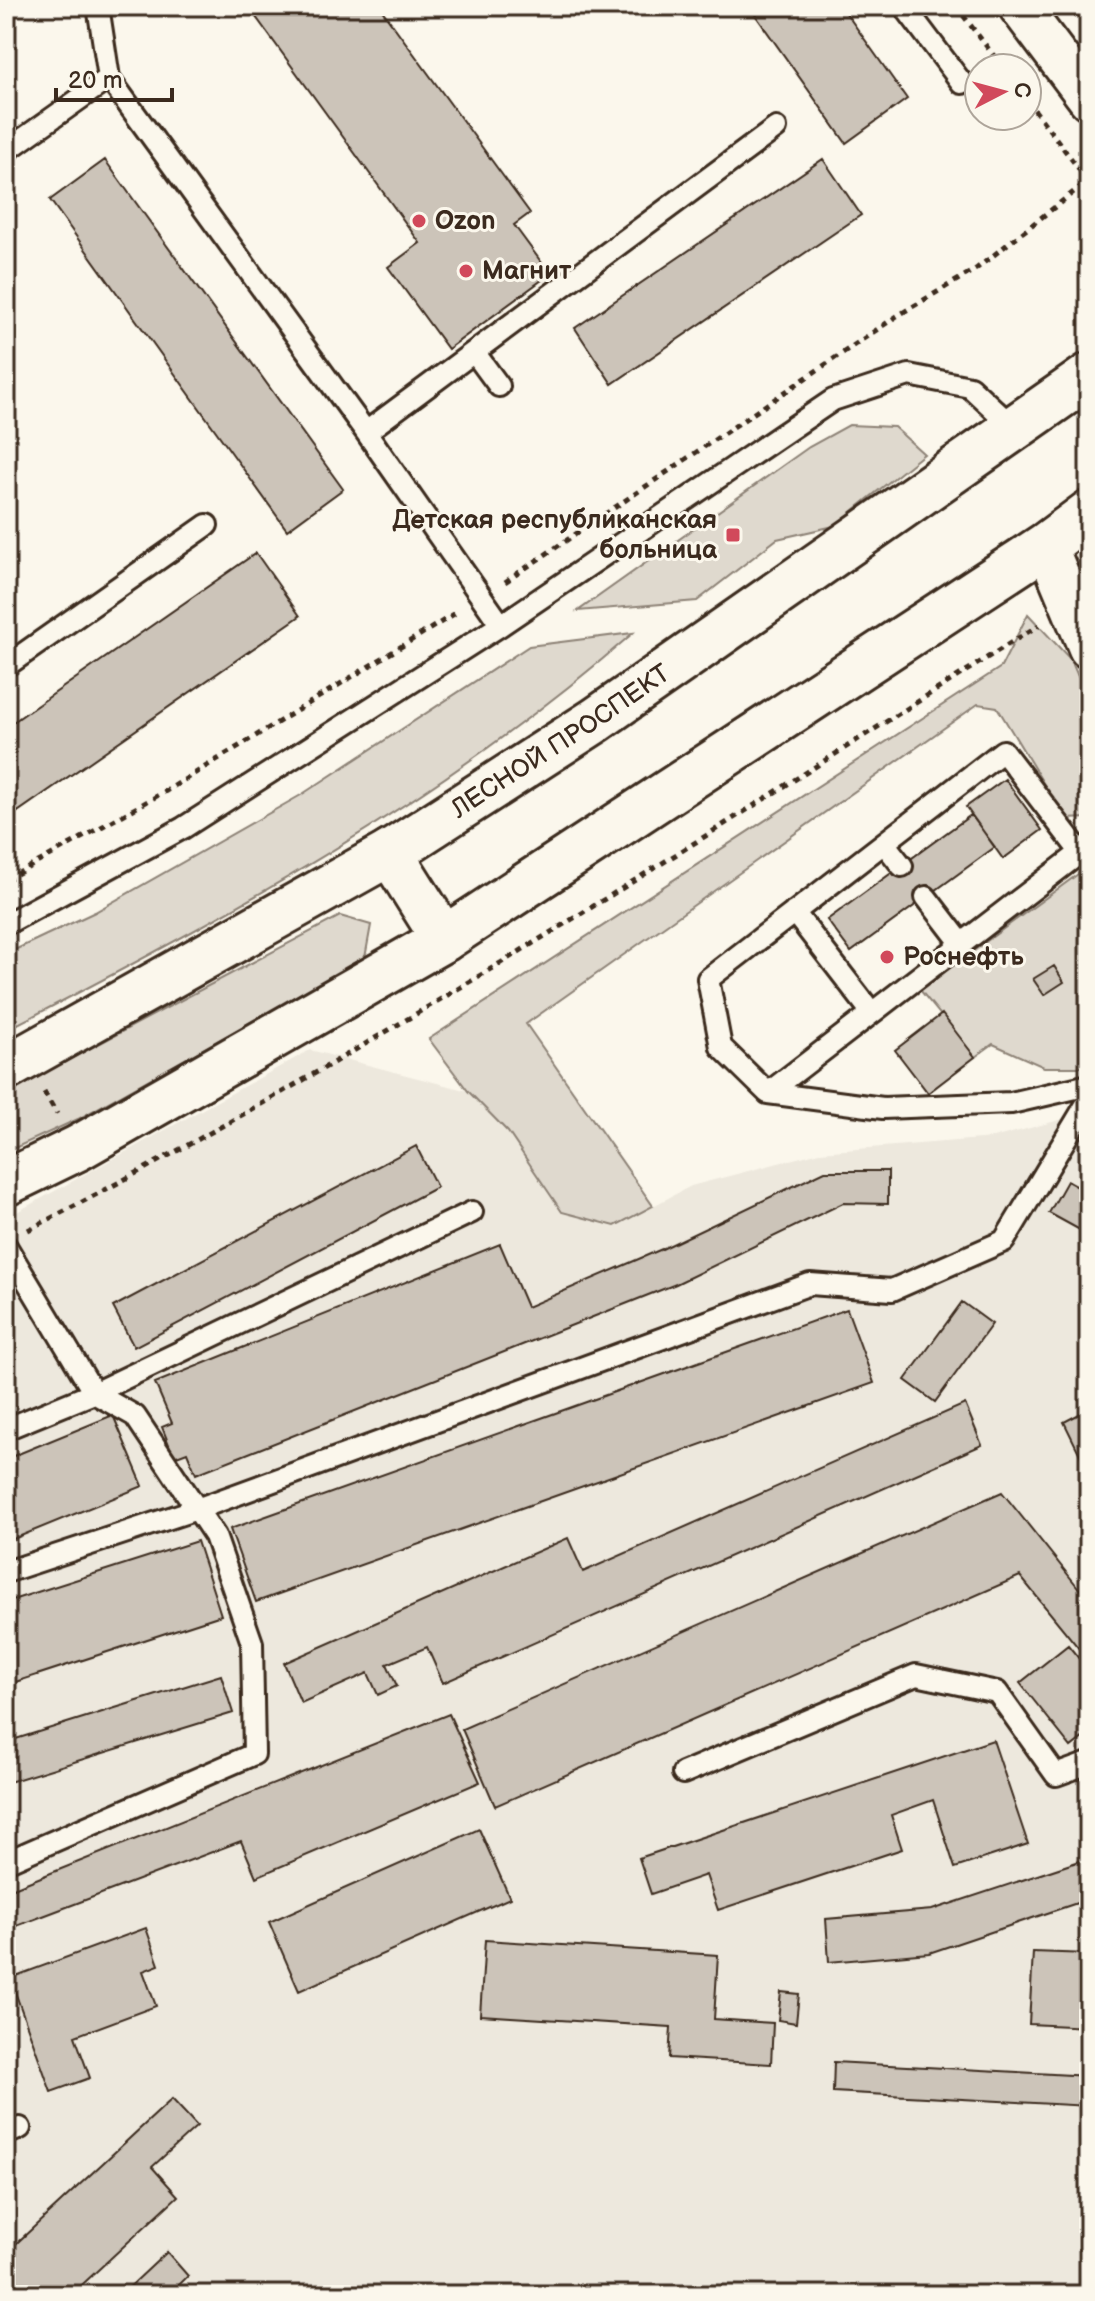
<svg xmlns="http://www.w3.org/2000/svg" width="1095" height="2301" font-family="'Balsamiq Sans',sans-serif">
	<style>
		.built { fill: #ede8dd }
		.green { fill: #dfd9ce; stroke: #8d8276; stroke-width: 2 }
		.building { fill: #ccc4b9; stroke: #3b2a1e; stroke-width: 2 }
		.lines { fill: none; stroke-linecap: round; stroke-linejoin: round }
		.lane-casing { stroke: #3b2a1e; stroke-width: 26 }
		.street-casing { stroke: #3b2a1e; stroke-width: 46 }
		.primary-casing { stroke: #3b2a1e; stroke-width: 50 }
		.path { stroke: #3b2a1e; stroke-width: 5; stroke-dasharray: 6 6; stroke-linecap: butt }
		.lane { stroke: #fbf7ec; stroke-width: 20 }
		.street { stroke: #fbf7ec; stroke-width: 40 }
		.primary { stroke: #fbf7ec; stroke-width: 44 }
		.poi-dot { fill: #d1495b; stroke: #fbf7ec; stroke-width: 3 }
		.labels { text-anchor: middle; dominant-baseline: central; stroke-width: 6; stroke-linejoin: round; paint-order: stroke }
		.poi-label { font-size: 26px; font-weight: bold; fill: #3b2a1e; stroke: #fbf7ec; text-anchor: start }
		.street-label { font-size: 26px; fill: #3b2a1e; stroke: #fbf7ec }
	</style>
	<rect width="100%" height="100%" fill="#fbf7ec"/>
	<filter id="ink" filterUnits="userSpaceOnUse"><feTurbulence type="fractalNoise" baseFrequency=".0125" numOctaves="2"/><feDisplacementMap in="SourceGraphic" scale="16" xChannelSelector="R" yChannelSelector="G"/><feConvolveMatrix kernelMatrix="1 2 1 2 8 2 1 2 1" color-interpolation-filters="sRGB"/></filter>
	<g filter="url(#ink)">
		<path class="built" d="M310,1050l158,41 40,41 54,80 53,14 76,-40 129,-34 173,-14 96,-26v1183h-1083v-1077z"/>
		<path class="green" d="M849,425l45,2 30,27 -90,72 -57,13 -80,62 -119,10 231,-164z
			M1028,614l43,46 18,42v116l-24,1 -68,-112 -19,-3 -452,320 127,182 -38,20 -53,-14 -54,-80 -40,-41 -39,-52 572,-372z
			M633,633c-187,164 -406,284 -627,397v-76l89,-42 206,-117 228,-149z
			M1089,866v201h-45l-51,-23 -18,13 -55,-67z
			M340,916l31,9 -6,33 -287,161 -72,33v-59z"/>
		<path class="building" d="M248,6h131l151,207 -16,12 36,49 -102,75 -60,-82 32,-24z
			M749,6h92l66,93 -61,44z
			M823,159l38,56 -249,169 -37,-56z
			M105,160l238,329 -56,41 -237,-330z
			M256,553l44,63 -294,204v-93z
			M1005,779l37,51 -39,29 -37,-52z
			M971,815l24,32 -144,105 -24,-32z
			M1054,966l10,16 -20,13 -11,-16z
			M942,1014l33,43 -47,36 -33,-43z
			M416,1146l21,41 -303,160 -21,-40z
			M825,1171h63v33l-45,-1 -167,81 -480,190 -9,-22 -13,5 -12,-30 10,-4 -17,-40 345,-139 27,63 135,-58z
			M1067,1181l22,12v42l-40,-22z
			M962,1302l30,22 -57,78 -30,-22z
			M847,1309l27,74 -618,219 -26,-73z
			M965,1404l17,41 -539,238 -16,-36 -40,17 10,22 -19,9 -10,-22 -67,30 -17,-40 284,-125 15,34z
			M1089,1409v64l-25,-51z
			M113,1415l30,71 -137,56v-83z
			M1002,1492l87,109v60l-69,-85 -525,230 -33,-77z
			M197,1541l24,74 -215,70v-83z
			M1068,1645l21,26v62l-18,14 -51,-64z
			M221,1675l12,38 -227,70v-41z
			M449,1714l31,68 -224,95 -15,-36 -235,89v-39z
			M993,1740l35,104 -73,24 -22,-68 -42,15 11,34 -184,61 -12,-35 -55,19 -12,-36z
			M479,1829l31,69 -211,93 -30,-69z
			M1089,1858v41l-160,54 -100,9 -3,-43 106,-9z
			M146,1928l13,37 -16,6 13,35 -81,30 15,42 -39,14 -41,-114z
			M485,1940l233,15 -4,64 59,4 -2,41 -102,-6 2,-31 -191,-12z
			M1033,1952l56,2v73l-60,-3z
			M781,1992l18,2 -3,29 -18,-3z
			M834,2062l255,14v30l-256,-14z
			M172,2099l25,27 -45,41 26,29 -107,99h-65v-42z
			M167,2252l21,24 -13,13 5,6h-59z"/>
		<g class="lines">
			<defs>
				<path id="lane" d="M98,6l11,72 257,354 135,193
					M904,6l58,77
					M6,151l103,-73
					M474,352l25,34
					M366,432l410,-304
					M6,666l201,-141
					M884,843l18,23
					M1081,853l-78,-102 -295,228 13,68 47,46 115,15 128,-5 78,-18
					M926,897l36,47
					M794,912l78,101
					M6,924l177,-96 318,-203 332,-225 76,-25 61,12 45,42
					M768,1093l321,-247
					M6,1246l88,147 41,23 80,120 37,107 2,111 -248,108
					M6,1429l88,-36 378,-181
					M6,1572l191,-63 613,-225 82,6 112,-49 85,-141
					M683,1773l233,-98 81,17 59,83 33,-12
					M6,2134l14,-6"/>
				<path id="street" d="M1019,6l70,93
					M1046,545l43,103"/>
				<g id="primary">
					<path d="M390,853l54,86"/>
					<path id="s1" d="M6,1068l384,-215 206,-133 493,-344"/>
					<path d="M6,1183l72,-35 366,-209 602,-394 43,-32"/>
				</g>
			</defs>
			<use href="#lane" class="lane-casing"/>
			<use href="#street" class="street-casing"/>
			<use href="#primary" class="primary-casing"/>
			<path class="path" d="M956,6l47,62
				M1027,100l61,81
				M505,582l392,-266 79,-47 113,-89
				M6,880l160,-89 293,-180
				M44,1092l13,22
				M28,1230c350,-179 679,-396 1011,-605"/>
			<use href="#lane" class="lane"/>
			<use href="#street" class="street"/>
			<use href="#primary" class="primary"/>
		</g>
	</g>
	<g class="poi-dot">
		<circle cx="419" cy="221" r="8"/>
		<circle cx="466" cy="271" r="8"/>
		<rect x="725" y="527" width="16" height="16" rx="4"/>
		<circle cx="887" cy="957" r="8"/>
	</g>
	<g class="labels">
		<g class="poi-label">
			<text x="435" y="221">Ozon</text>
			<text x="482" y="271">Магнит</text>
			<text x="717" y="520" text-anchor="end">Детская республиканская<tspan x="717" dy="30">больница</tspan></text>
			<text x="903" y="957">Роснефть</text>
		</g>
		<g class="street-label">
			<text stroke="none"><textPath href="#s1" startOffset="644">ЛЕСНОЙ ПРОСПЕКТ</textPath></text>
		</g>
	</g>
	<rect width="1095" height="2301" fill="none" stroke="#fbf7ec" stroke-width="32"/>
	<rect x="16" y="16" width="1063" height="2269" fill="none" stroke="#3b2a1e" stroke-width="3" filter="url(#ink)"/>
	<g transform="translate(1003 92) rotate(84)"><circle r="38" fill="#fbf7ec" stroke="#aea59a" stroke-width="2"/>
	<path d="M0-6L14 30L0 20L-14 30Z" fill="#d1495b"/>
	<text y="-12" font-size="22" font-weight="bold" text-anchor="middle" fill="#3b2a1e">С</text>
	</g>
	<path d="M56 88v12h116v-12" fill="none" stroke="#3b2a1e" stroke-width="4"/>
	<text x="68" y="88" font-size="24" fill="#3b2a1e" stroke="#fbf7ec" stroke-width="6" paint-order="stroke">20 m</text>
</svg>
